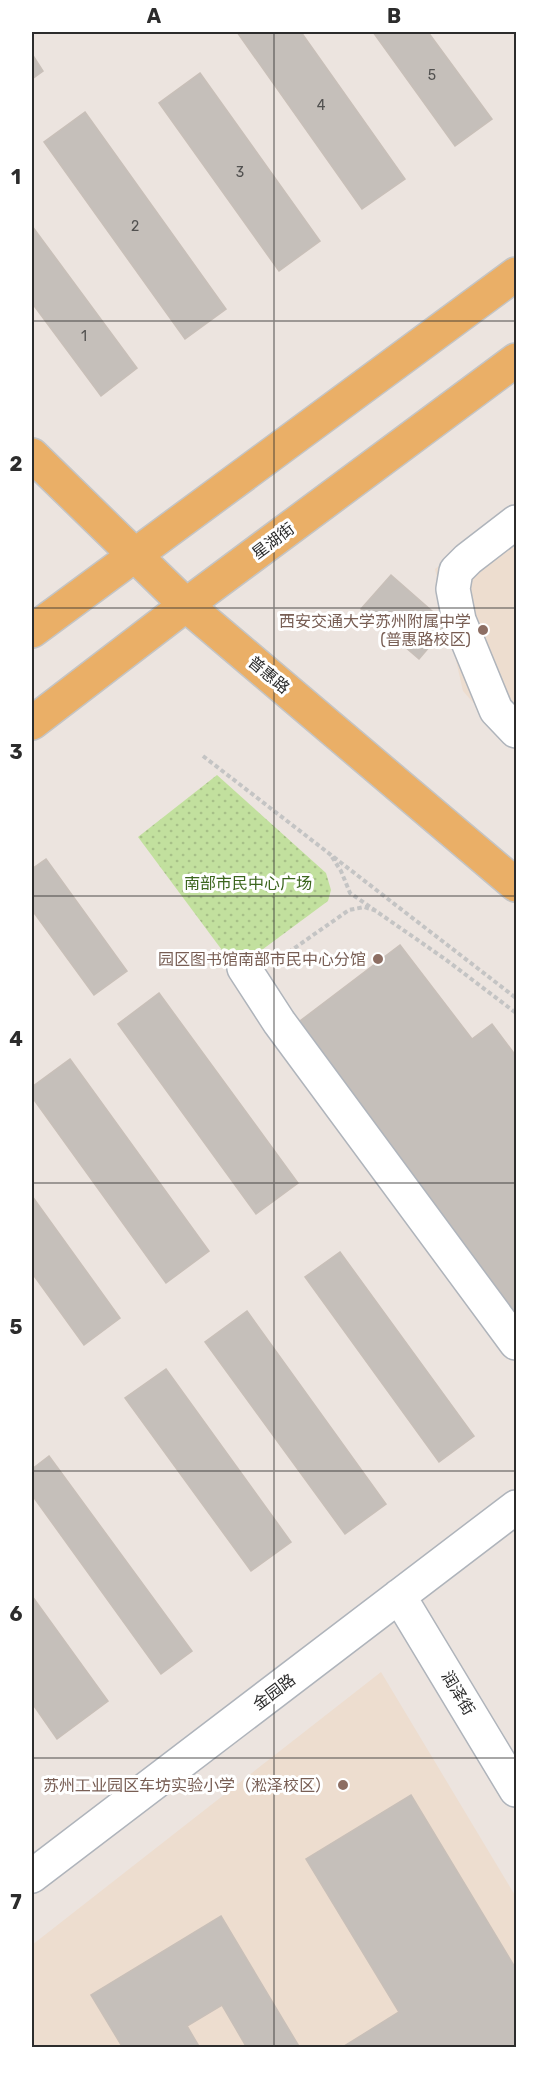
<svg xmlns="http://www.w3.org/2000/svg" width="548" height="2079" font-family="Rubik,'Noto Sans SC',sans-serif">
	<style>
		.education { fill: #edddcf }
		.park { fill: url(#park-dots) }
		.building { fill: #c5bfba; stroke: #c8bfb8; stroke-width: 1.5 }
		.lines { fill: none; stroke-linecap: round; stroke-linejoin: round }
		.minor-casing { stroke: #afb4bb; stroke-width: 36 }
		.major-casing { stroke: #c4c4c4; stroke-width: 36 }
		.path { stroke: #c4c4c4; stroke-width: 4; stroke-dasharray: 4.5 3; stroke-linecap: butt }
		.minor { stroke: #fff; stroke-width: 33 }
		.major { stroke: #eaaf67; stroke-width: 33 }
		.grid { fill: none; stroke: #2c2c2c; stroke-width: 1.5; stroke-opacity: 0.55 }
		.education-dot { fill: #8d6e63; stroke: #fff; stroke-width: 2 }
		.labels { text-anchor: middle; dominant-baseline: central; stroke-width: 6; stroke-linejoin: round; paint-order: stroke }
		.number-label { font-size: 14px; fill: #525150 }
		.street-label { font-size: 16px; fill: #2c2c2c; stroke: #fff }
		.education-label { font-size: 16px; fill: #785e54; stroke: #fff; text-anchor: end }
		.park-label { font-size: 16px; fill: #3c661e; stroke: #fff }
		.neatline { fill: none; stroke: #2c2c2c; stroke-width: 2 }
		.grid-label { font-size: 20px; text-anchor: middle; font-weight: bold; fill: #2c2c2c }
	</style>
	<defs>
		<pattern id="park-dots" width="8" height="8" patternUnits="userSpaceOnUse" patternTransform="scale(1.5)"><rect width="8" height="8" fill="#c2e09e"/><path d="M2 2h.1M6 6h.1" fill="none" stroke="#a7c088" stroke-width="1.8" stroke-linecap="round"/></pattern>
	</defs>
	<rect width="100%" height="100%" fill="#ece4df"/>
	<path class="education" d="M516,508v244l-53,-61 -28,-122z
		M381,1672l135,225v150l-484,1v-103z"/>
	<path class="park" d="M217,775l109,98 5,17 -3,11 -92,68 -98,-132z"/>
	<path class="building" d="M237,32h64l104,147 -43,30z
		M373,32h55l64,87 -37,27z
		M32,54l11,17 -11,8z
		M200,73l120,168 -41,30 -120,-168z
		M85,112l141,197 -41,30 -141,-197z
		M32,226l105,142 -36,28 -69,-93z
		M391,575l57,50 -29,34 -58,-50z
		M46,859l81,112 -33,24 -62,-85v-41z
		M400,945l72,94 20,-15 24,32v257l-220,-289z
		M159,993l139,190 -42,31 -138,-190z
		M70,1059l139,192 -43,32 -134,-186v-10z
		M32,1196l88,122 -36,27 -52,-72z
		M340,1252l134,184 -35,26 -134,-185z
		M247,1311l139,193 -41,30 -140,-192z
		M166,1369l125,173 -40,29 -126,-173z
		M49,1456l143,195 -31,23 -129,-179v-26z
		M32,1596l76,105 -51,38 -25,-36z
		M411,1795l105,174v79h-175l58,-36 -93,-153z
		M221,1916l79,132h-53l-25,-43 -35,21 13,22h-77l-32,-53z"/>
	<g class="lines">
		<defs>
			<path id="minor" d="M516,522l-48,37 -12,12 -3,18 6,31 37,90 20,21
				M244,968l35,54 237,321
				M399,1596l117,194
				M32,1876l484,-369"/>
			<path id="major" d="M32,455l154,150 330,280
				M32,631l484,-357
				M32,723l154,-118 330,-245"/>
		</defs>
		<use href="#minor" class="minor-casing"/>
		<use href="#major" class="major-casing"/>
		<path class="path" d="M203,756l313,242
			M332,857l9,14 9,22 95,66 71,54
			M276,961l73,-51 15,-3 13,4"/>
		<use href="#minor" class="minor"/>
		<use href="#major" class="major"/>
	</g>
	<path class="grid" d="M274,32v2016M32,321h484M32,608h484M32,896h484M32,1183h484M32,1471h484M32,1758h484"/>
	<g class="education-dot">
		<circle cx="483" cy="630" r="6"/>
		<circle cx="378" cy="959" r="6"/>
		<circle cx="343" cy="1785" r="6"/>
	</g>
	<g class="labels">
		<g class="number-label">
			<text x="432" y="75">5</text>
			<text x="321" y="105">4</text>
			<text x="240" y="172">3</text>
			<text x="135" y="226">2</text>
			<text x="84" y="336">1</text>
		</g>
		<g class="street-label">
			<text transform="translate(273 541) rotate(-37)">星湖街</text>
			<text transform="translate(269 675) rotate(40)">普惠路</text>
			<text transform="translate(274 1692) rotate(-37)">金园路</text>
			<text transform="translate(458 1693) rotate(59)">润泽街</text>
		</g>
		<g class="education-label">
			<text x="471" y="621">西安交通大学苏州附属中学<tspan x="471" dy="18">(普惠路校区)</tspan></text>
			<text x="366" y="959">园区图书馆南部市民中心分馆</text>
			<text x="331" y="1785">苏州工业园区车坊实验小学（淞泽校区）</text>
		</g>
		<g class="park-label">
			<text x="248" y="883">南部市民中心广场</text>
		</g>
	</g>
	<rect width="548" height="2079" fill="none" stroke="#ffffff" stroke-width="66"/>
	<rect x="33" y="33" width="482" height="2013" class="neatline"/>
	<g class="grid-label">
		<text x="154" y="23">A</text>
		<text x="394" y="23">B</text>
		<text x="16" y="184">1</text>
		<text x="16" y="471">2</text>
		<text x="16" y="759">3</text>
		<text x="16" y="1046">4</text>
		<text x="16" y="1334">5</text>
		<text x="16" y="1621">6</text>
		<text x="16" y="1909">7</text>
	</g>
</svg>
